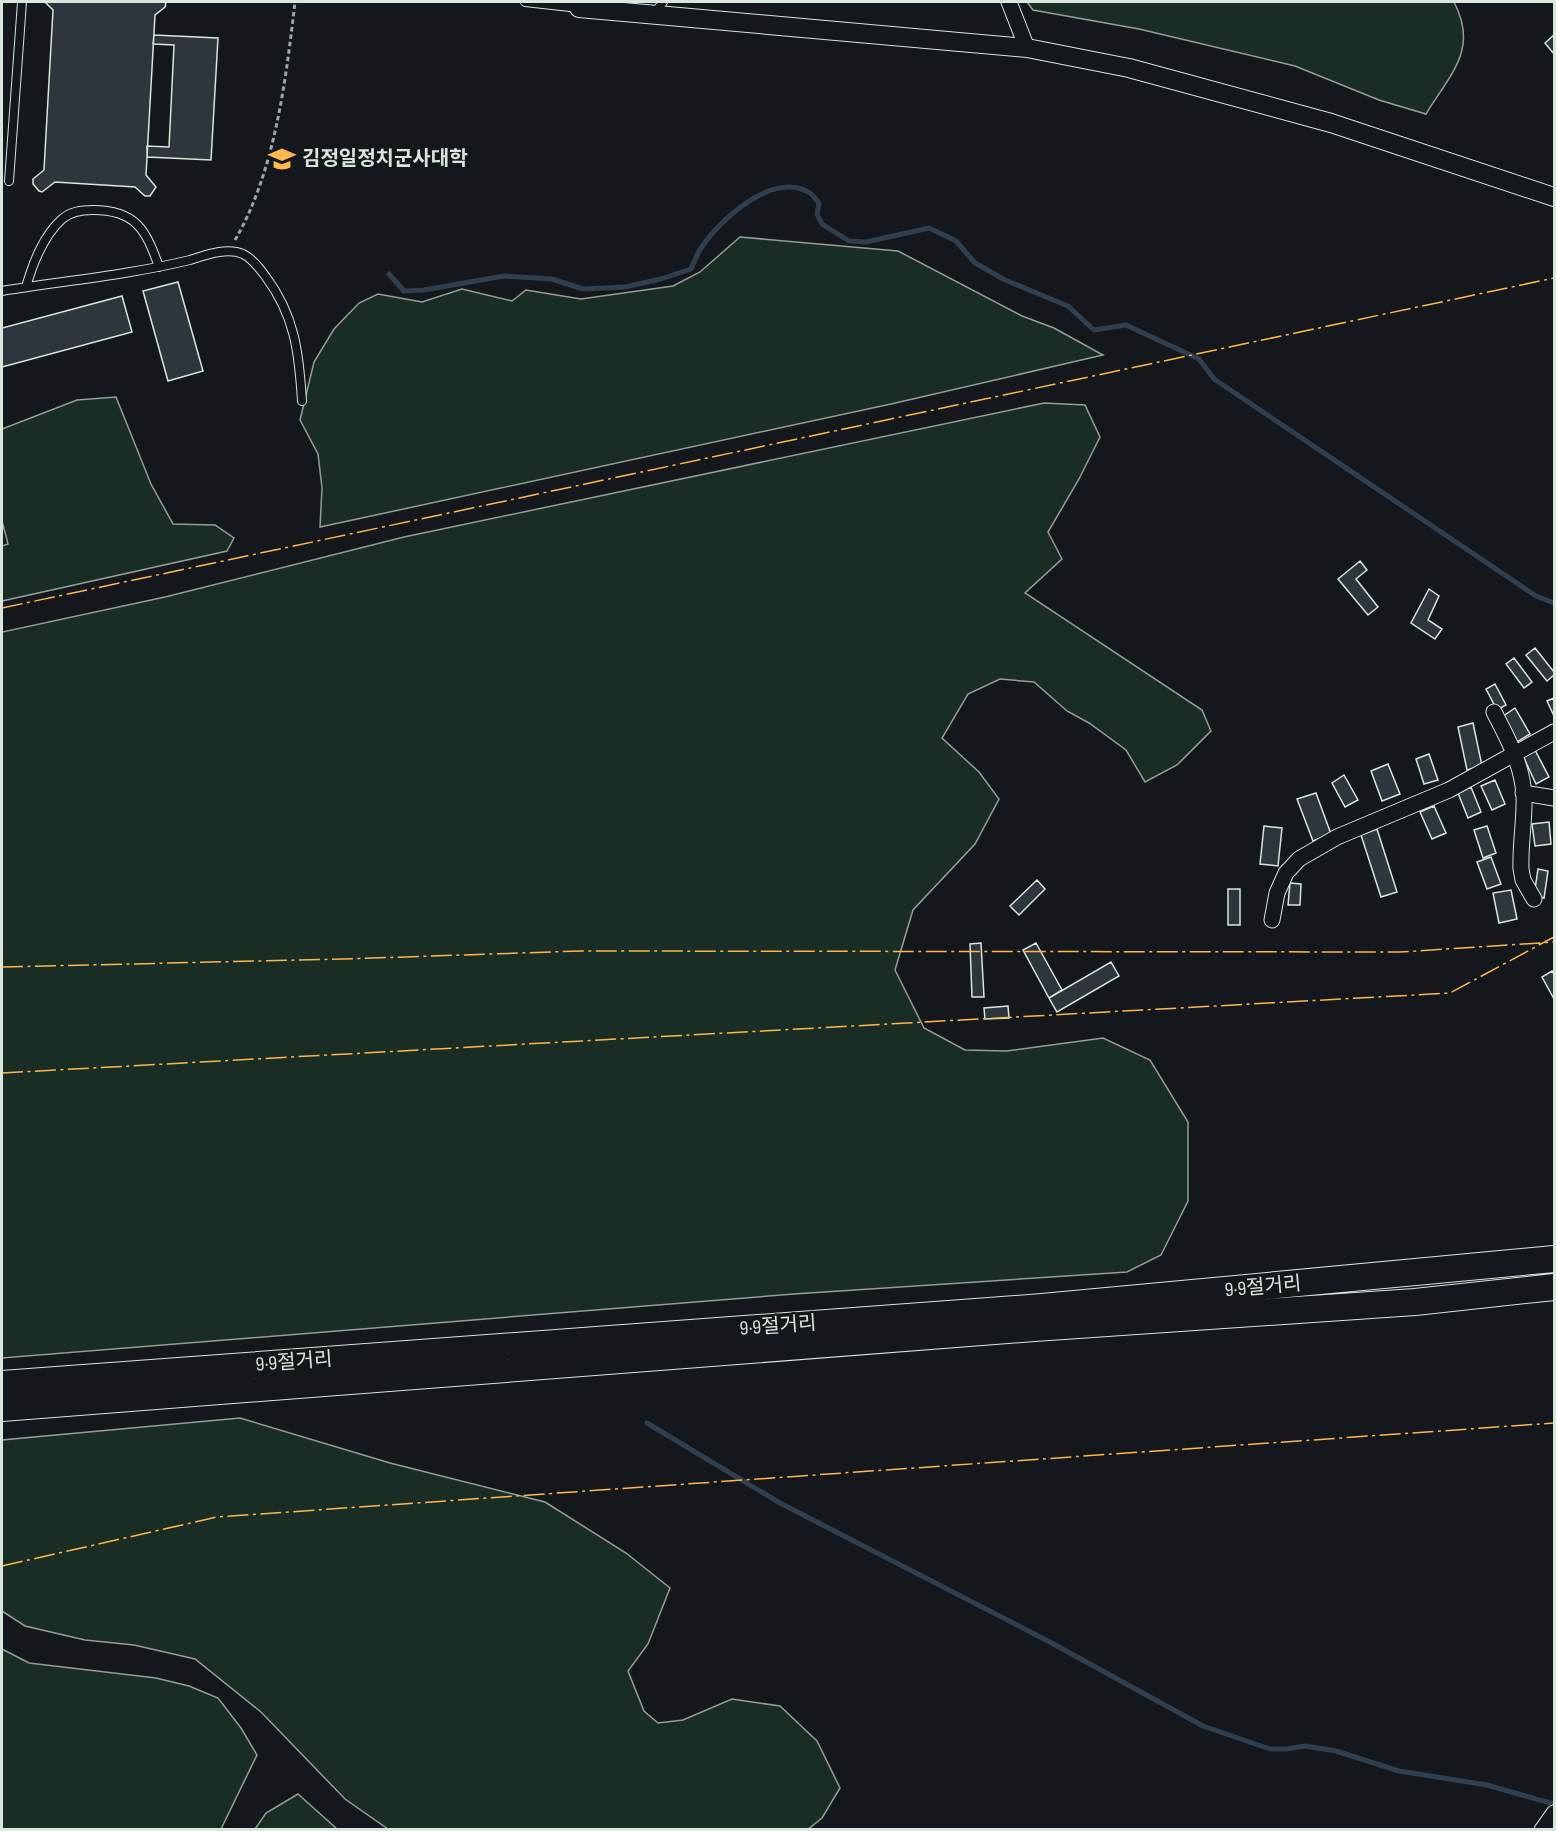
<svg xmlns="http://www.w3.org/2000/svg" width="1556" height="1831" font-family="'Sofia Sans Condensed','Noto Sans KR',sans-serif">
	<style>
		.green { fill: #1a2d24; stroke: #939e99; stroke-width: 1.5 }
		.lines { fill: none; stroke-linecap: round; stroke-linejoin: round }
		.stream { stroke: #2f3f4d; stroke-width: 5 }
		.building { fill: #2c363c; stroke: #d8e6dc; stroke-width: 1.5 }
		.service-casing { stroke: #d8e6dc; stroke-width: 10 }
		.minor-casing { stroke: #d8e6dc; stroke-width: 17 }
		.tertiary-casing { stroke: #d8e6dc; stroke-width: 20 }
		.trunk-casing { stroke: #d8e6dc; stroke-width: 28 }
		.path { stroke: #9da8a2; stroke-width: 3; stroke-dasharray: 4.5 3; stroke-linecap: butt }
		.service { stroke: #14181c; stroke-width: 8 }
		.minor { stroke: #14181c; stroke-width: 15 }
		.tertiary { stroke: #14181c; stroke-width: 18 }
		.trunk { stroke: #14181c; stroke-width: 26 }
		.power { stroke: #ffb74d; stroke-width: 1.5; stroke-dasharray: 21 4.5 3 4.5; stroke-linecap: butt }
		.labels { text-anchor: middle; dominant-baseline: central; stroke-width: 4.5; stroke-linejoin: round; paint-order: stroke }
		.poi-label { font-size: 20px; font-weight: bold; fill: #d8e6dc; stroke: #14181c; text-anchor: start }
		.street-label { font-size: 20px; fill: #d8e6dc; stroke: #14181c }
	</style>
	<rect width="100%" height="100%" fill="#14181c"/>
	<path class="green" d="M1027,2h427c25,48 -4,72 -28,112l-47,-14 -84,-34 -156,-37 -106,-19z
		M740,237l158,14 124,65 32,12 49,27 -212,49 -571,123 2,-39 -4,-34 -18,-34 14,-58 20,-33 25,-26 19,-9 44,8 40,-13 50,12 14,-11 55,9 92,-13 27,-14z
		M116,397l35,87 22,40 42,1 19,13 -7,13 -225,50v-55l6,-2 -6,-23v-92l75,-29z
		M1044,403l41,2 15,32 -21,42 -31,53 14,27 -37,34 177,117 9,21 -34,34 -32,17 -19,-32 -37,-27 -22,-12 -33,-29 -34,-3 -32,15 -26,44 37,34 20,27 -24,45 -62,66 -18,60 29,58 41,22 41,1 97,-13 47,22 38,62v79l-27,54 -34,17 -333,22 -792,64v-726l163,-35 239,-60z
		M240,1418l150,45 155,39 81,51 44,35 -22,56 -20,27 16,40 14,12 25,-3 49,-21 48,7 37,35 23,47 -18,30 -15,12 -419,-1 -43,-30 -84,-87 -66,-53 -61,-14 -49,-5 -60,-14 -23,-15v-171z
		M2,1649l27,14 127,15 33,8 29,12 23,30 16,27 -36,74h-219z
		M298,1794l39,35h-82l11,-16z"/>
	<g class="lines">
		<path class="stream" d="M389,274l15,17 20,-1 80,-14 48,3 31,10 42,-2 36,-8 30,-10c3,-7 6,-15 10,-21 19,-28 72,-78 109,-55 3,2 6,7 9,10l-2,11 5,10 27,17 17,1 63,-14 27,13 19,22 30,17 63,26 26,24 32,-5 73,34 15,20 322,217 18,7
			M647,1423l133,80 268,138 155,85 67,23h16l19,-3 31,5 63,20 88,14 67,19"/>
	</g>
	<path class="building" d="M45,2h121l-1,5 -10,8 -9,160 10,12 -6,9h-5l-10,-9 -80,-5 -13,10 -3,-1 -6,-7v-5l11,-9 9,-160z
		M154,35l64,3 -7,122 -64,-3v-11l22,1 5,-102 -21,-1z
		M1554,35v19l-9,-11z
		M178,282l25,89 -35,10 -25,-90z
		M122,296l10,36 -130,35v-39z
		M1360,561l7,9 -11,9 22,28 -10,8 -30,-36z
		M1429,589l10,7 -11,24 14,9 -7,10 -24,-16z
		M1535,648l19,24v3l-7,6 -21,-26z
		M1514,658l18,24 -8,6 -18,-24z
		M1495,684l11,21 -9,5 -11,-21z
		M1554,698v18l-7,-15z
		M1515,708l15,26 -13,8 -15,-25z
		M1473,723l9,43 -15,4 -9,-43z
		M1535,750l14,27 -13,7 -13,-28z
		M1429,754l9,26 -14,4 -8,-25z
		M1388,764l12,30 -18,7 -11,-30z
		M1344,775l14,25 -13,7 -13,-24z
		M1495,780l10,24 -13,6 -11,-24z
		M1471,787l10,25 -13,6 -10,-25z
		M1316,793l15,41 -18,7 -16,-42z
		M1434,806l12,27 -14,6 -12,-27z
		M1549,822l2,22 -16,2 -3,-22z
		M1264,826l18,2 -4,38 -18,-2z
		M1487,826l9,27 -13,5 -9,-28z
		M1377,829l20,63 -16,5 -20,-62z
		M1491,857l10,27 -14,5 -10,-27z
		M1538,869l10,2 -4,27 -10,-2z
		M1037,880l8,9 -26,26 -9,-9z
		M1290,883l11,1 -1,21h-12z
		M1228,889h12v36h-12z
		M1511,890l6,29 -18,4 -6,-30z
		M981,943l3,54h-12l-2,-53z
		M1036,943l26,47 -13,8 -26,-48z
		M1111,962l8,14 -62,36 -8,-14z
		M1552,971l2,3v25l-12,-22z
		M1008,1006l1,12 -24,1 -1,-11z"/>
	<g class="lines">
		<defs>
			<path id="service" d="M525,2l54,6
				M654,14l9,-12
				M9,181l13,-179
				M26,287c7,-24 17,-51 36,-68 9,-8 20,-9 31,-9 43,0 53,20 66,57
				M2,291c62,-10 126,-16 188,-31 16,-5 37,-13 53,-6 10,5 17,15 23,23 29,39 33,76 36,124"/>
			<path id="minor" d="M1009,2l18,46
				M1494,712c14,27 28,52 30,83 1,24 -4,49 -3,74l2,11 11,19
				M1523,793l31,5
				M1272,920l5,-27 9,-20 13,-14 38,-22 112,-47 105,-58
				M1542,1830l12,-17"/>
			<path id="tertiary" d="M579,8l448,40 102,20 202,55 223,74"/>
			<path id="trunk" d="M2,1384l1040,-77 512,-48
				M2,1408l1032,-80 381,-26 139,-15"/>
		</defs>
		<use href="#service" class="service-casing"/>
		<use href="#minor" class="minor-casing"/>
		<use href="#tertiary" class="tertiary-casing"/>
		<use href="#trunk" class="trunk-casing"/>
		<path class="path" d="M235,240c40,-68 51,-161 60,-238"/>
		<use href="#service" class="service"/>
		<use href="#minor" class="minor"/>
		<use href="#tertiary" class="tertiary"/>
		<use href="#trunk" class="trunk"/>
		<path class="power" d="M2,608l1552,-330
			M2,967l340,-8 239,-8 819,1 154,-10
			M2,1073l1448,-80 104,-56
			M2,1566l215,-49 1337,-94"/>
	</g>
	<defs>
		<symbol id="university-bare" viewBox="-9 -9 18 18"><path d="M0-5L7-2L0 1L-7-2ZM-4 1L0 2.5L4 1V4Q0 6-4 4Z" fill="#ffb74d" stroke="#14181c" stroke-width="2.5" paint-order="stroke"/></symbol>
	</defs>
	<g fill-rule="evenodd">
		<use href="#university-bare" x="263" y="140" width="38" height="38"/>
	</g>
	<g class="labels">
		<g class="poi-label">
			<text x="302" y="159">김정일정치군사대학</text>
		</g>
		<g class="street-label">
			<text transform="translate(1263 1287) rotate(-5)">9·9절거리</text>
			<text transform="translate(778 1326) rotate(-4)">9·9절거리</text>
			<text transform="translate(294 1362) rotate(-4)">9·9절거리</text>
		</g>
	</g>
	<rect width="1556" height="1831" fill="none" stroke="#d8e6dc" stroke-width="6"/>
</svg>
